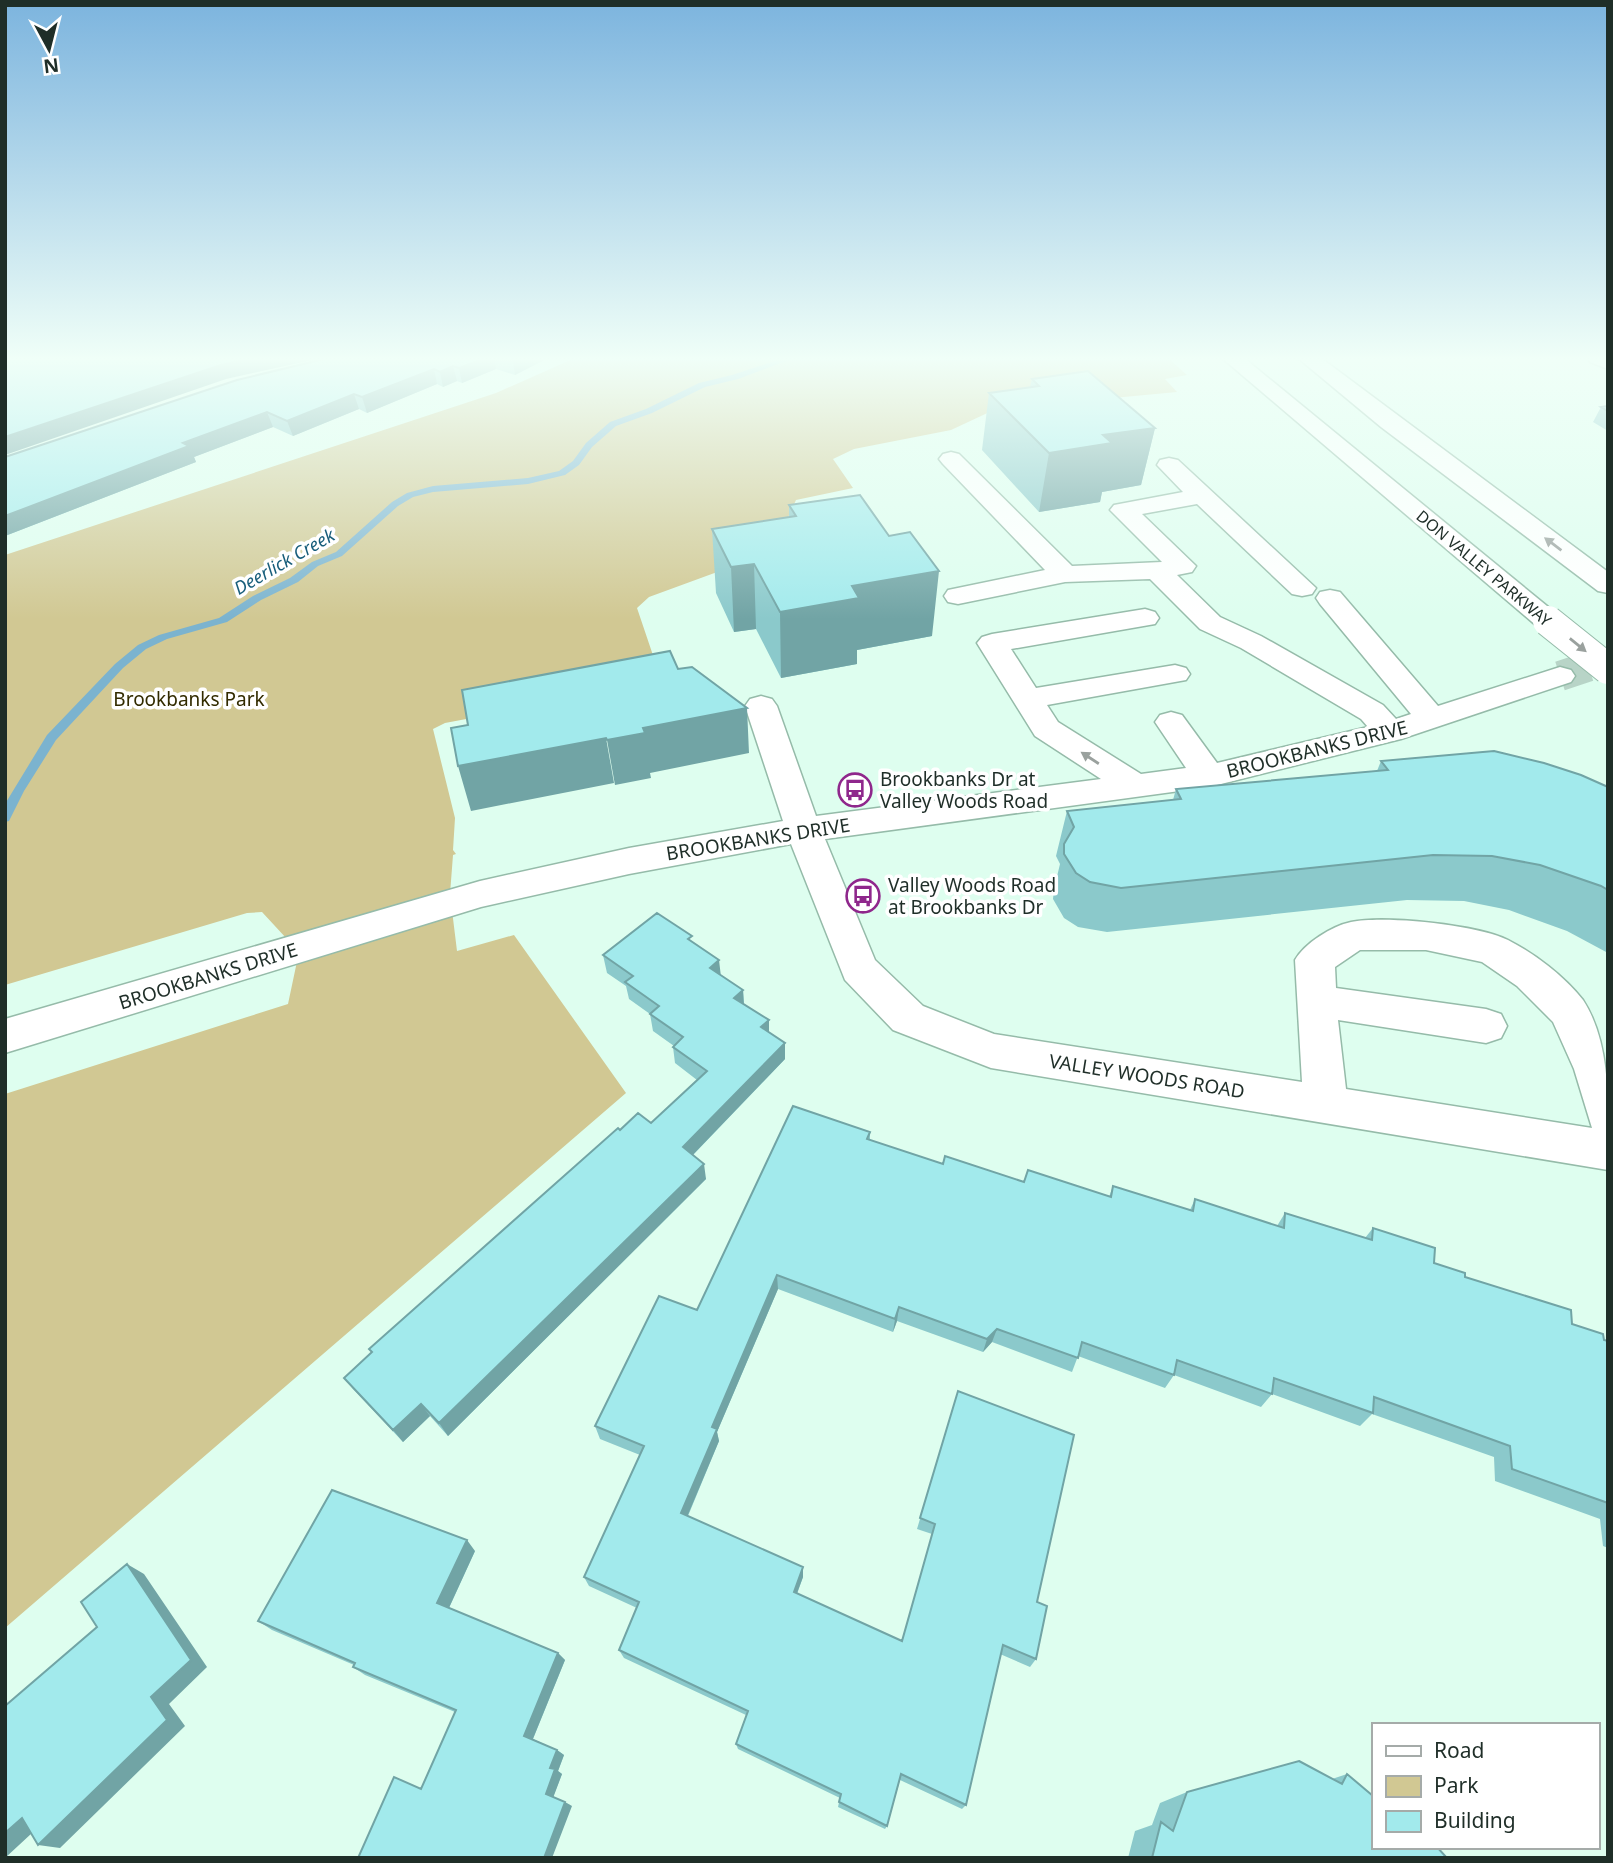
<svg xmlns="http://www.w3.org/2000/svg" width="1613" height="1863" font-family="'Noto Sans',sans-serif">
	<style>
		.green { fill: #d1c893 }
		.lines { fill: none; stroke-linecap: round; stroke-linejoin: round }
		.stream { fill: #7bb3cf; fill-rule: evenodd }
		.minor-tunnel { stroke: #b8d4c7; stroke-width: 30; stroke-dasharray: 30 15; stroke-linecap: butt }
		.minor-casing { stroke: #95bba9; stroke-width: 3 }
		.highway-casing { stroke: #95bba9; stroke-width: 3 }
		.minor { fill: #fff; fill-rule: evenodd }
		.highway { fill: #fff; fill-rule: evenodd }
		.highway-bridge-casing { stroke: #95bba9; stroke-width: 32; stroke-linecap: butt }
		.highway-bridge { stroke: #fff; stroke-width: 30 }
		.wall { fill: #8bc9cb }
		.shaded-wall { fill: #71a4a5 }
		.building { fill: #a2eaec; stroke: #71a4a5; stroke-width: 2 }
		.oneway { fill: #9aa19e }
		.labels { text-anchor: middle; dominant-baseline: central; stroke-width: 7; stroke-linejoin: round; paint-order: stroke }
		.far-street-label { font-size: 16px; fill: #1f2e28; stroke: #fff }
		.far-water-label { font-size: 18px; font-style: italic; fill: #185e7b; stroke: #fff }
		.park-label { font-size: 19px; fill: #322b00; stroke: #fff }
		.street-label { font-size: 19px; fill: #1f2e28; stroke: #fff }
		.poi-label { font-size: 19px; fill: #1f2e28; stroke: #fff; text-anchor: start }
	</style>
	<rect width="100%" height="100%" fill="#defeef"/>
	<path class="green" d="M575,358h593l19,17 -22,4 12,13 -181,17 -45,21 -97,19 -21,10 20,29 -57,12 -15,33 -42,31 -90,33 -12,11 25,74 -217,41 -12,6 22,89 -2,32 3,4 -3,1 -3,39 7,57 57,-16 112,158 -621,535v-534l283,-90 11,-52 -37,-40 -15,1 -242,72v-430l491,-162z"/>
	<g class="lines">
		<path class="stream" d="M784,358h10l-56,21 -33,8 -53,26 -36,13 -24,21 -13,18 -14,10 -37,9 -95,8 -20,5 -15,9 -56,50 -24,10 -20,16 -37,18 -34,22 -60,17 -21,10 -23,19 -67,72 -32,51 -15,30 -4,1v-18l42,-69 68,-71 23,-19 21,-10 60,-17 34,-22 37,-18 22,-16 24,-10 56,-50 15,-9 26,-7 95,-8 31,-7 14,-10 13,-18 24,-21 36,-13 53,-26 33,-8z"/>
		<path class="minor-tunnel" d="M1560,676l48,-16"/>
		<defs>
			<path id="minor" d="M1587,358h21v11l-18,-7z
				M951,452l8,2 113,112 90,-4 -52,-52 4,-5 69,-13 -26,-27 3,-5 9,-2 9,2 138,128 -4,6 -10,2 -10,-2 -95,-90 -55,10 54,52 -4,6 -15,3 43,42 41,19 122,69 13,14 15,-5 -91,-110 -4,-6 4,-6 10,-2 10,2 98,114 122,-39 11,3 4,6 -4,6 -170,57 -192,48 -384,52 50,121 48,46 71,28 308,48 -7,-122c10,-17 37,-34 56,-38 34,-7 127,3 157,18 27,14 56,36 75,60 30,46 25,114 25,170l-617,-102 -98,-38 -48,-50 -54,-136 -162,30 -148,33 -476,146v-34l475,-138 149,-33 154,-27 -38,-115 5,-7 11,-3 11,3 5,7 39,110 285,-37 -66,-43 -58,-93 5,-6 10,-3 153,-25 10,3 4,6 -4,6 -144,25 25,39 139,-23 11,3 4,6 -4,6 -139,25 11,17 83,52 45,-6 -31,-46 5,-7 11,-3 11,3 35,48 151,-36 -7,-8 -120,-71 -41,-19 -50,-50 -85,3 -107,22 -10,-2 -4,-6 4,-6 97,-20 -102,-106 -4,-5 4,-5zM1360,950h66l56,12 35,24 36,36 21,47 18,59 -246,-39 -8,-69 148,23 15,-5 6,-12 -6,-12 -15,-5 -150,-21 -1,-21z"/>
			<path id="highway" d="M1222,358h22l314,257 4,6 -4,6 -10,3 -10,-3z
				M1298,358h23l287,214v21l-10,-2 -217,-164z"/>
		</defs>
		<use href="#minor" class="minor-casing"/>
		<use href="#highway" class="highway-casing"/>
		<use href="#minor" class="minor"/>
		<use href="#highway" class="highway"/>
		<defs>
			<path id="highway-bridge" d="M1548,621l60,48"/>
		</defs>
		<use href="#highway-bridge" class="highway-bridge-casing"/>
		<use href="#highway-bridge" class="highway-bridge"/>
	</g>
	<path class="wall" d="M328,358h220l-33,17 -19,-6 -34,14 -5,-2 -14,6 -6,-3 -70,29 -8,-4 -66,27 -20,-9 -79,30 2,5 -191,74z
		M1032,379l123,49 -14,57 -39,7 -2,10 -61,10 -57,-62 7,-57 41,-6z
		M1608,406v25l-15,-9 8,-15z
		M789,505l143,131 -75,14v14l-76,14 -25,-49 -22,3 -18,-39 -4,-64 77,-12z
		M1381,761l227,26v166l-41,-22 -58,-21 -45,-9 -57,-1 -300,32 -29,-5 -14,-9 -11,-19 1,-10 6,-25 -4,-8 11,-45 106,-11 3,-11 201,-18z
		M693,942l28,33 22,15 1,14 25,16v12l16,11v16l-92,96 13,24 -258,257 -18,-20 -27,26 -49,-52 -10,-12 276,-248 31,-7 46,-43 -22,-17 -2,-16 1,-1 -21,-15 -3,-17 -21,-15 -3,-13 -19,-13 -4,-18z
		M870,1132v8l73,24 81,18 85,15 4,-11 77,24 5,-11 82,27 8,-13 80,25 8,-10 61,35 138,61 36,17v207l-5,-2 -3,-27 -105,-38 -1,-24 -122,-43 -12,12 -88,-32 -11,13 -87,-32 -9,13 -87,-32 -6,16 -80,-30 -9,10 -86,-31 -4,11 -115,-43 -61,143 2,9 -31,75 115,61 -6,17 105,47 30,-107 -15,-5 41,-138 79,211 -1,57 -6,8 -30,-13 -34,151 -4,4 -62,-29 -13,46 -2,3 -47,-22 2,-9 -102,-49 -2,-5 10,-29 -122,-57 -5,-8 18,-42 -48,-22 -5,-9 56,-122 -40,-16 -5,-13 102,-116z
		M475,1551l-26,57 109,45 7,7 -32,79 24,11 7,5 -6,16 4,3 -9,23 19,9 -150,-17 33,-77 -90,-37 -12,-8 1,-2 -82,-35 -14,-9z
		M1347,1774l100,84h-319l7,-27 17,-6 8,-22 27,-11 145,-13z"/>
	<path class="shaded-wall" d="M252,358h69l-95,21 -221,76v-18l216,-72z
		M486,358h8l2,11 -34,14 -3,-15z
		M517,358h31l-33,17 -2,-15z
		M453,366l4,15 -14,6 -3,-15z
		M434,369l3,15 -70,29 -5,-16z
		M354,394l5,15 -66,27 -6,-15z
		M267,412l6,15 -79,30 2,5 -191,74v-20l178,-73z
		M1155,428l-14,57 -39,7 -2,10 -61,10 10,-59 54,-18z
		M754,564l2,65 -22,3 -3,-65z
		M939,571l-7,65 -75,14v14l-76,14 -1,-66 72,-26z
		M747,708l2,45 -99,20 1,5 -36,7 -8,-45 36,-12z
		M606,738l8,45 -143,28 -13,-45z
		M719,960l2,17 -11,-9z
		M743,990l1,17 -10,-9z
		M769,1020v17l-8,-10z
		M785,1043v16l-100,104 -2,-16z
		M704,1164l2,15 -258,257 -9,-13z
		M777,1275l1,14 -61,143 2,9 -35,83 -3,-11 31,-86z
		M899,1307l-2,14 -4,11 2,-13z
		M997,1329l-5,13 -9,10 4,-13z
		M421,1404l9,12 -27,26 -10,-12z
		M467,1540l8,11 -28,61 -10,-9z
		M127,1564l17,10 63,93 -38,37 16,22 -125,122 -22,-3 113,-148z
		M803,1567v10l-9,24v-9z
		M558,1653l7,7 -33,81 -8,-5z
		M557,1750l7,5 -6,16 4,3 -9,24 -7,-4 4,-26z
		M565,1802l7,4 -20,52h-8z
		M22,1818l23,3 -40,37v-25z"/>
	<path class="building" d="M5,358h247l-31,7 -216,72z
		M328,358h158l-27,10 -6,-2 -13,6 -6,-3 -72,28 -8,-3 -67,27 -20,-9 -84,31 6,3 -184,70v-59l232,-77z
		M504,358h13l-4,2z
		M1088,371l67,57 -52,7 9,8 -63,10 -60,-60 50,-7 -7,-7z
		M1608,406v5l-7,-4z
		M860,495l29,41 21,-4 29,39 -87,15 7,12 -79,14 -26,-48 -23,3 -19,-38 84,-13 -7,-11z
		M670,651l8,18 14,-2 55,41 -104,20 2,5 -38,7 -1,-2 -148,28 -7,-38 17,-3 -6,-35z
		M1494,751l50,12 37,12 27,12v103l-7,-4 -61,-21 -48,-9 -59,-1 -312,33 -31,-6 -14,-9 -12,-19v-10l10,-17 -7,-16 114,-12 -5,-10 212,-19 -7,-9z
		M657,913l35,23 -4,3 31,21 -9,8 33,22 -9,8 35,22 -8,7 24,16 -102,104 21,17 -265,259 -18,-19 -28,26 -49,-52 28,-26 -3,-3 249,-221 2,2 18,-17 13,10 56,-52 -34,-24 10,-10 -33,-23 9,-8 -34,-24 8,-6 -30,-21z
		M793,1106l77,26 -3,7 76,25 2,-8 79,26 4,-12 83,27 2,-11 80,25 2,-12 89,29 1,-15 87,27 1,-12 62,20 -1,15 31,10v4l106,33 1,14 31,10 1,6 4,1v162l-96,-34 -2,-23 -136,-49 -1,16 -99,-35 -2,16 -95,-34 -3,15 -92,-33 -4,16 -81,-29 -10,10 -88,-32 -4,12 -118,-44 -65,152 5,2 -36,84 122,54 -9,25 108,49 33,-117 -15,-6 38,-127 116,44 -37,167 10,4 -11,53 -33,-14 -37,160 -65,-31 -14,52 -48,-24 2,-8 -105,-50 12,-33 -129,-61 20,-48 -55,-25 60,-131 -49,-20 64,-130 38,14z
		M332,1490l135,50 -30,63 121,50 -34,83 33,14 -7,18 5,1 -9,25 19,8 -21,56h-186l36,-81 27,12 35,-79 -103,-43 2,-4 -97,-42z
		M127,1564l64,96 -40,37 16,23 -129,125 -16,-27 -17,15v-127l92,-79 -16,-25z
		M1299,1761l43,23 5,-10 26,22v51h64l10,11h-295l9,-36 12,9 14,-39z"/>
	<defs><path id="oneway-solid" d="M-6-.8H1V-3.2L6.5 0L1 3.2V.8H-6Z" transform="scale(1.75)"/></defs>
	<g class="oneway">
		<use href="#oneway-solid" transform="translate(1553 544) rotate(-143)"/>
		<use href="#oneway-solid" transform="translate(1578 645) rotate(39)"/>
		<use href="#oneway-solid" transform="translate(1090 758) rotate(-147)"/>
	</g>
	<linearGradient id="sky" x2="0" y2="1"><stop stop-color="#7cb4de"/><stop offset="0.58" stop-color="#f0fff8"/><stop offset="1" stop-color="#f0fff8" stop-opacity="0"/></linearGradient>
	<rect width="1613" height="619" fill="url(#sky)"/>
	<defs>
		<symbol id="bus-ring" viewBox="-11 -11 22 22"><circle r="9.5" fill="#fff" stroke="#8f278c" stroke-width="1.5"/><path d="M-5-6H5V4H4V6H2V4H-2V6H-4V4H-5ZM-3.5-4V0h7V-4ZM-3.5 1.2v1.5H-2V1.2ZM2 1.2v1.5H3.5V1.2Z" fill="#8f278c"/></symbol>
	</defs>
	<g fill-rule="evenodd">
		<use href="#bus-ring" x="836" y="771" width="38" height="38"/>
		<use href="#bus-ring" x="844" y="877" width="38" height="38"/>
	</g>
	<g class="labels">
		<g class="far-street-label">
			<text transform="translate(1484 568) rotate(40)">DON VALLEY PARKWAY</text>
		</g>
		<g class="far-water-label">
			<text transform="translate(284 561) rotate(-30)">Deerlick Creek</text>
		</g>
		<g class="park-label">
			<text x="189" y="699">Brookbanks Park</text>
		</g>
		<g class="street-label">
			<text transform="translate(1317 749) rotate(-14)">BROOKBANKS DRIVE</text>
			<text transform="translate(758 839) rotate(-9)">BROOKBANKS DRIVE</text>
			<text transform="translate(208 976) rotate(-17)">BROOKBANKS DRIVE</text>
			<text transform="translate(1147 1076) rotate(9)">VALLEY WOODS ROAD</text>
		</g>
		<g class="poi-label">
			<text x="880" y="779">Brookbanks Dr at<tspan x="880" dy="22">Valley Woods Road</tspan></text>
			<text x="888" y="885">Valley Woods Road<tspan x="888" dy="22">at Brookbanks Dr</tspan></text>
		</g>
	</g>
	<rect width="1613" height="1863" fill="none" stroke="#1f2e28" stroke-width="14"/>
	<rect x="1372" y="1723" width="228" height="126" fill="#ffffff" stroke="#a5aba9" stroke-width="2"/>
	<rect x="1386" y="1746" width="35" height="10" fill="#ffffff" stroke="#a5aba9" stroke-width="2"/>
	<text x="1434" y="1758" font-size="21" fill="#1f2e28">Road</text>
	<rect x="1386" y="1776" width="35" height="21" fill="#d1c893" stroke="#a5aba9" stroke-width="2"/>
	<text x="1434" y="1793" font-size="21" fill="#1f2e28">Park</text>
	<rect x="1386" y="1811" width="35" height="21" fill="#a2eaec" stroke="#a5aba9" stroke-width="2"/>
	<text x="1434" y="1828" font-size="21" fill="#1f2e28">Building</text>
	<g transform="translate(49 49) rotate(173)" stroke="#ffffff" stroke-width="5" paint-order="stroke">
	<path d="M0-5L12 26L0 18L-12 26Z" fill="#1f2e28"/>
	<text y="-10" font-size="19" font-weight="bold" text-anchor="middle" fill="#1f2e28">N</text>
	</g>
</svg>
